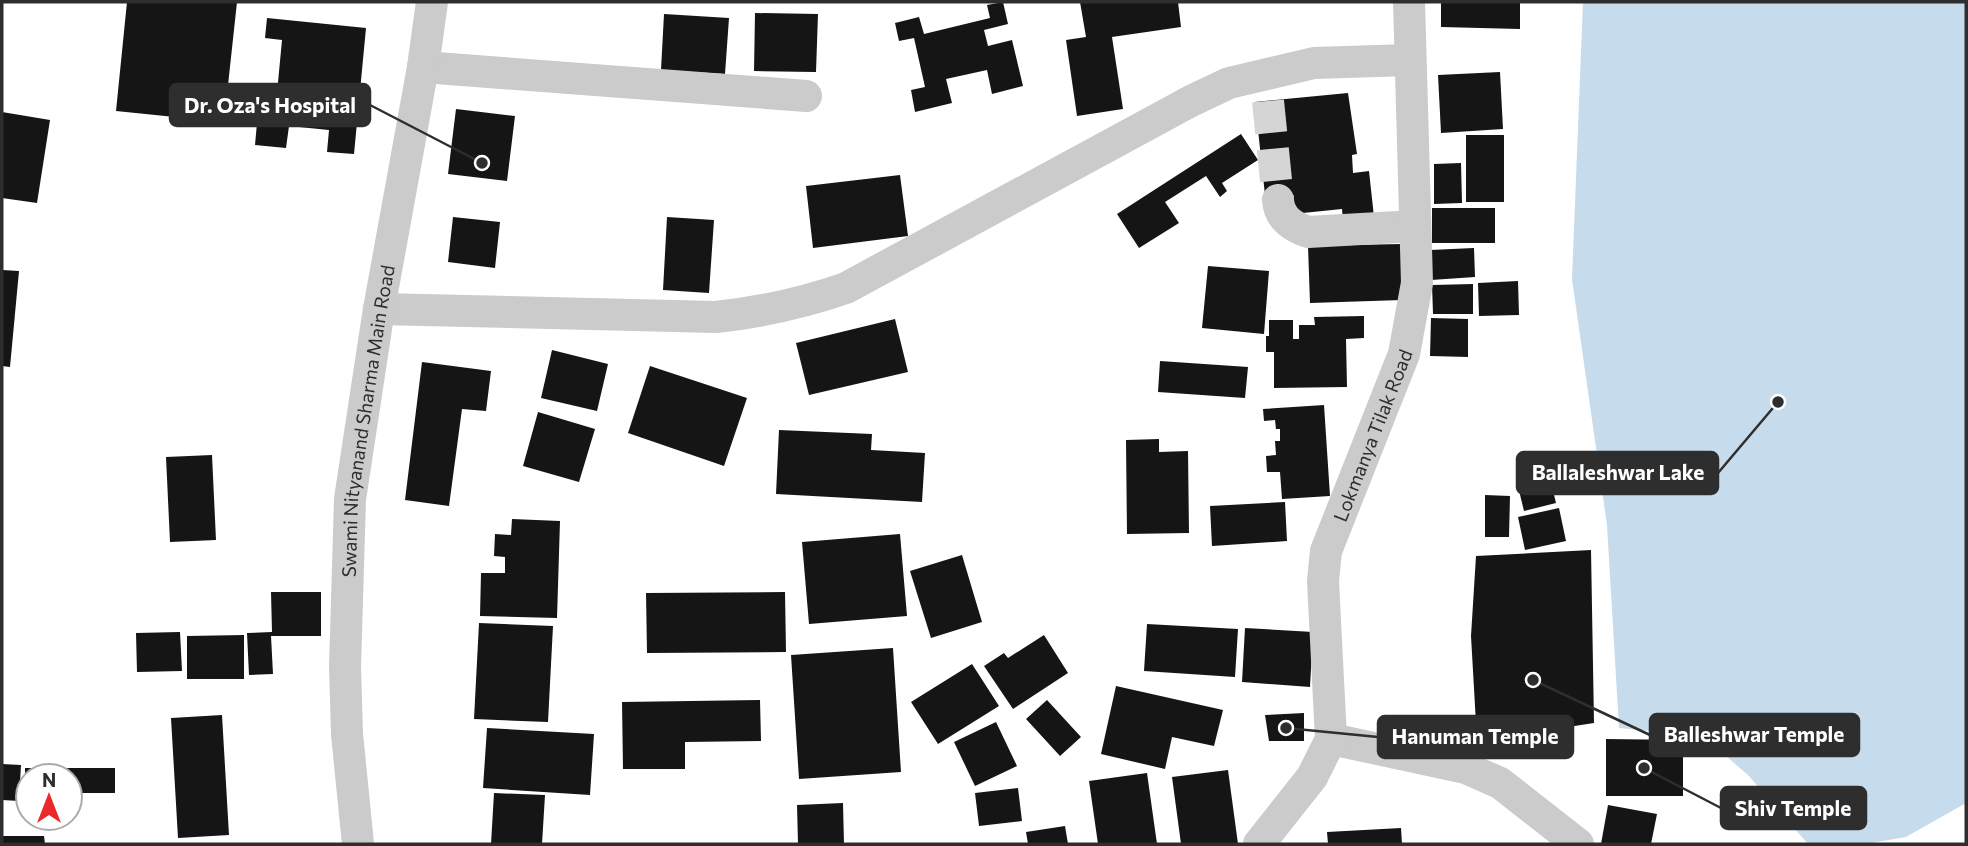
<svg xmlns="http://www.w3.org/2000/svg" width="1968" height="846" font-family="Commissioner,sans-serif">
	<style>
		.water { fill: #c6dbec }
		.building { fill: #151515 }
		.lines { fill: none; stroke-linecap: round; stroke-linejoin: round }
		.minor-tunnel { stroke: #d5d5d5; stroke-width: 32; stroke-dasharray: 32 16; stroke-linecap: butt }
		.minor { stroke: #cbcbcb; stroke-width: 32 }
		.labels { text-anchor: middle; dominant-baseline: central; stroke-width: 7; stroke-linejoin: round; paint-order: stroke }
		.street-label { font-size: 19px; fill: #2e2e2e; stroke: #fff }
		.leader { fill: none; stroke: #2e2e2e; stroke-width: 2.5 }
		.callout-dot { fill: #2e2e2e; stroke: #fff; stroke-width: 2.5 }
		.callout { fill: #2e2e2e; stroke: #2e2e2e; stroke-width: 2.5 }
		.callout-label { font-size: 21px; text-anchor: middle; font-weight: bold; fill: #fff }
	</style>
	<rect width="100%" height="100%" fill="#fff"/>
	<path class="water" d="M1583,2h383v801l-60,34 -41,7h-57l-60,-69 -45,-39 -84,-8 -12,-203 -35,-246z"/>
	<path class="building" d="M127,2h110l-13,120 -108,-11z
		M1003,2l5,22 -24,6 4,16 24,-6 11,46 -31,8 -5,-24 -41,9 6,24 -37,9 -4,-22 14,-3 -11,-49 -15,3 -4,-18 24,-6 5,17 66,-16 -3,-13z
		M1080,2h98l3,25 -69,10 11,72 -46,7 -11,-76 20,-3z
		M1441,2h79v27l-79,-2z
		M755,13l63,1 -2,58 -62,-1z
		M664,14l65,4 -4,56 -64,-4z
		M267,18l99,10 -12,126 -27,-2 2,-22 -40,-4 -3,22 -31,-3 3,-33 17,2 7,-74 -17,-2z
		M1500,72l3,57 -62,4 -3,-58z
		M1348,93l9,61 -5,1 1,18 16,-2 5,46 -31,3 -1,-11 -49,5 -28,-19 -10,-93z
		M456,109l59,7 -8,65 -59,-7z
		M2,112l48,8 -13,83 -35,-5z
		M1241,134l17,26 -36,23 5,8 -7,6 -14,-21 -41,26 14,21 -40,25 -22,-34z
		M1466,135h38v67h-38z
		M1461,163l1,40 -28,1v-40z
		M900,175l8,61 -95,12 -7,-62z
		M1432,208h63v35h-63z
		M453,217l47,5 -5,46 -47,-6z
		M667,217l47,3 -5,73 -46,-3z
		M1401,244l1,56 -92,3 -2,-57z
		M1474,248l1,29 -44,3 -1,-30z
		M1208,266l61,5 -5,63 -62,-6z
		M2,270l17,1 -9,96 -8,-1z
		M1518,281l1,34 -40,1 -1,-33z
		M1473,284v30h-40l-1,-29z
		M1364,316v22l-18,1 1,48 -73,1v-36h-8v-16h3v-16h24v19h6v-14h16l-1,-8z
		M1431,318l37,1v38l-38,-1z
		M895,319l13,53 -99,23 -13,-52z
		M552,350l56,14 -11,47 -56,-13z
		M1160,361l88,6 -3,31 -87,-6z
		M422,362l69,9 -5,40 -24,-2 -13,97 -44,-6z
		M650,366l97,32 -23,68 -96,-33z
		M1324,405l6,91 -48,3 -2,-27h-13l-1,-16 10,-1 -1,-14h5v-12h-4l-1,-9 -11,1 -1,-12z
		M538,412l57,17 -16,53 -56,-16z
		M779,430l93,4 -1,16 54,3 -3,49 -146,-8z
		M1159,439v13l29,-1 1,82 -62,1 -1,-94z
		M212,455l4,85 -46,2 -4,-85z
		M1548,470l8,33 -32,8 -8,-33z
		M1485,495l25,1 -1,41h-24z
		M1285,502l2,39 -75,5 -2,-40z
		M1559,508l7,33 -41,9 -7,-33z
		M512,519l48,2 -3,97 -77,-2 1,-43h24v-16l-11,-1 1,-22 16,1z
		M900,534l7,82 -98,8 -7,-82z
		M1591,550l3,173 -117,18 -6,-105 5,-80z
		M962,555l20,67 -51,16 -21,-67z
		M271,592h50v44h-50l2,38 -24,1 -2,-42 25,-1z
		M785,592l1,60 -139,1 -1,-60z
		M479,623l74,3 -5,96 -74,-3z
		M1147,624l91,5 -3,48 -91,-6z
		M1245,628l68,4 -3,55 -68,-5z
		M180,632l2,39 -45,1 -1,-39z
		M244,635v44h-57v-43z
		M1044,635l24,38 -55,36 -29,-43 20,-13 4,5z
		M893,648l8,124 -102,7 -8,-124z
		M972,664l27,42 -61,38 -27,-42z
		M1116,686l107,24 -9,36 -42,-9 -7,32 -64,-15z
		M760,700l1,41 -76,1v27h-62l-1,-67z
		M1047,700l34,37 -21,19 -34,-37z
		M1304,713v28h-35l-4,-26z
		M222,715l7,120 -51,3 -7,-120z
		M996,722l21,44 -42,20 -21,-44z
		M487,728l107,6 -4,61 -107,-7z
		M1606,739l77,1v56h-77z
		M2,764l19,1 -2,36 -17,-1z
		M25,768h90v25h-45v-17h-42v17h-3z
		M1228,770l10,74h-57l-9,-67z
		M1147,773l10,71h-59l-9,-63z
		M1018,788l4,33 -43,5 -4,-33z
		M494,793l51,2 -3,49h-51z
		M843,803l1,41h-46l-1,-39z
		M1608,805l49,9 -6,30h-50z
		M1065,826l3,18h-40l-2,-12z
		M1401,828l1,16h-74l-1,-12z
		M2,836h42l1,8h-43z"/>
	<g class="lines">
		<path class="minor-tunnel" d="M1268,101l10,99"/>
		<g class="minor">
			<path d="M423,67l383,29"/>
			<path d="M1278,200c1,17 13,26 30,32l107,-6"/>
			<path d="M379,309l337,8c46,-5 87,-14 130,-29l345,-187 38,-18 85,-20 95,-3"/>
			<path d="M1331,739l135,29 34,15 78,61"/>
			<path id="s1" d="M358,844l-11,-110 -2,-67 5,-168 29,-190 44,-242 9,-65"/>
			<path id="s2" d="M1259,844l53,-67 19,-38 -8,-158 3,-30 78,-197 13,-71 -8,-281"/>
		</g>
	</g>
	<g class="labels">
		<g class="street-label">
			<text stroke="none"><textPath href="#s1" startOffset="425">Swami Nityanand Sharma Main Road</textPath></text>
			<text stroke="none"><textPath href="#s2" startOffset="441">Lokmanya Tilak Road</textPath></text>
		</g>
	</g>
	<path class="leader" d="M482 163L370 105M1778 402L1718 473M1533 680L1650 735M1286 728L1378 737M1644 768L1721 808"/>
	<g class="callout-dot">
		<circle cx="482" cy="163" r="7"/>
		<circle cx="1778" cy="402" r="7"/>
		<circle cx="1533" cy="680" r="7"/>
		<circle cx="1286" cy="728" r="7"/>
		<circle cx="1644" cy="768" r="7"/>
	</g>
	<g class="callout">
		<rect x="170" y="84" width="200" height="42" rx="7"/>
		<rect x="1517" y="452" width="201" height="42" rx="7"/>
		<rect x="1650" y="714" width="209" height="42" rx="7"/>
		<rect x="1378" y="716" width="195" height="42" rx="7"/>
		<rect x="1721" y="787" width="145" height="42" rx="7"/>
	</g>
	<g class="callout-label">
		<text x="270" y="113">Dr. Oza's Hospital</text>
		<text x="1618" y="480">Ballaleshwar Lake</text>
		<text x="1754" y="742">Balleshwar Temple</text>
		<text x="1475" y="744">Hanuman Temple</text>
		<text x="1793" y="816">Shiv Temple</text>
	</g>
	<rect width="1968" height="846" fill="none" stroke="#2e2e2e" stroke-width="7"/>
	<g transform="translate(49 797)"><circle r="33" fill="#ffffff" stroke="#ababab" stroke-width="2"/>
	<path d="M0-5L12 26L0 18L-12 26Z" fill="#eb292c"/>
	<text y="-10" font-size="19" font-weight="bold" text-anchor="middle" fill="#2e2e2e">N</text>
	</g>
</svg>
